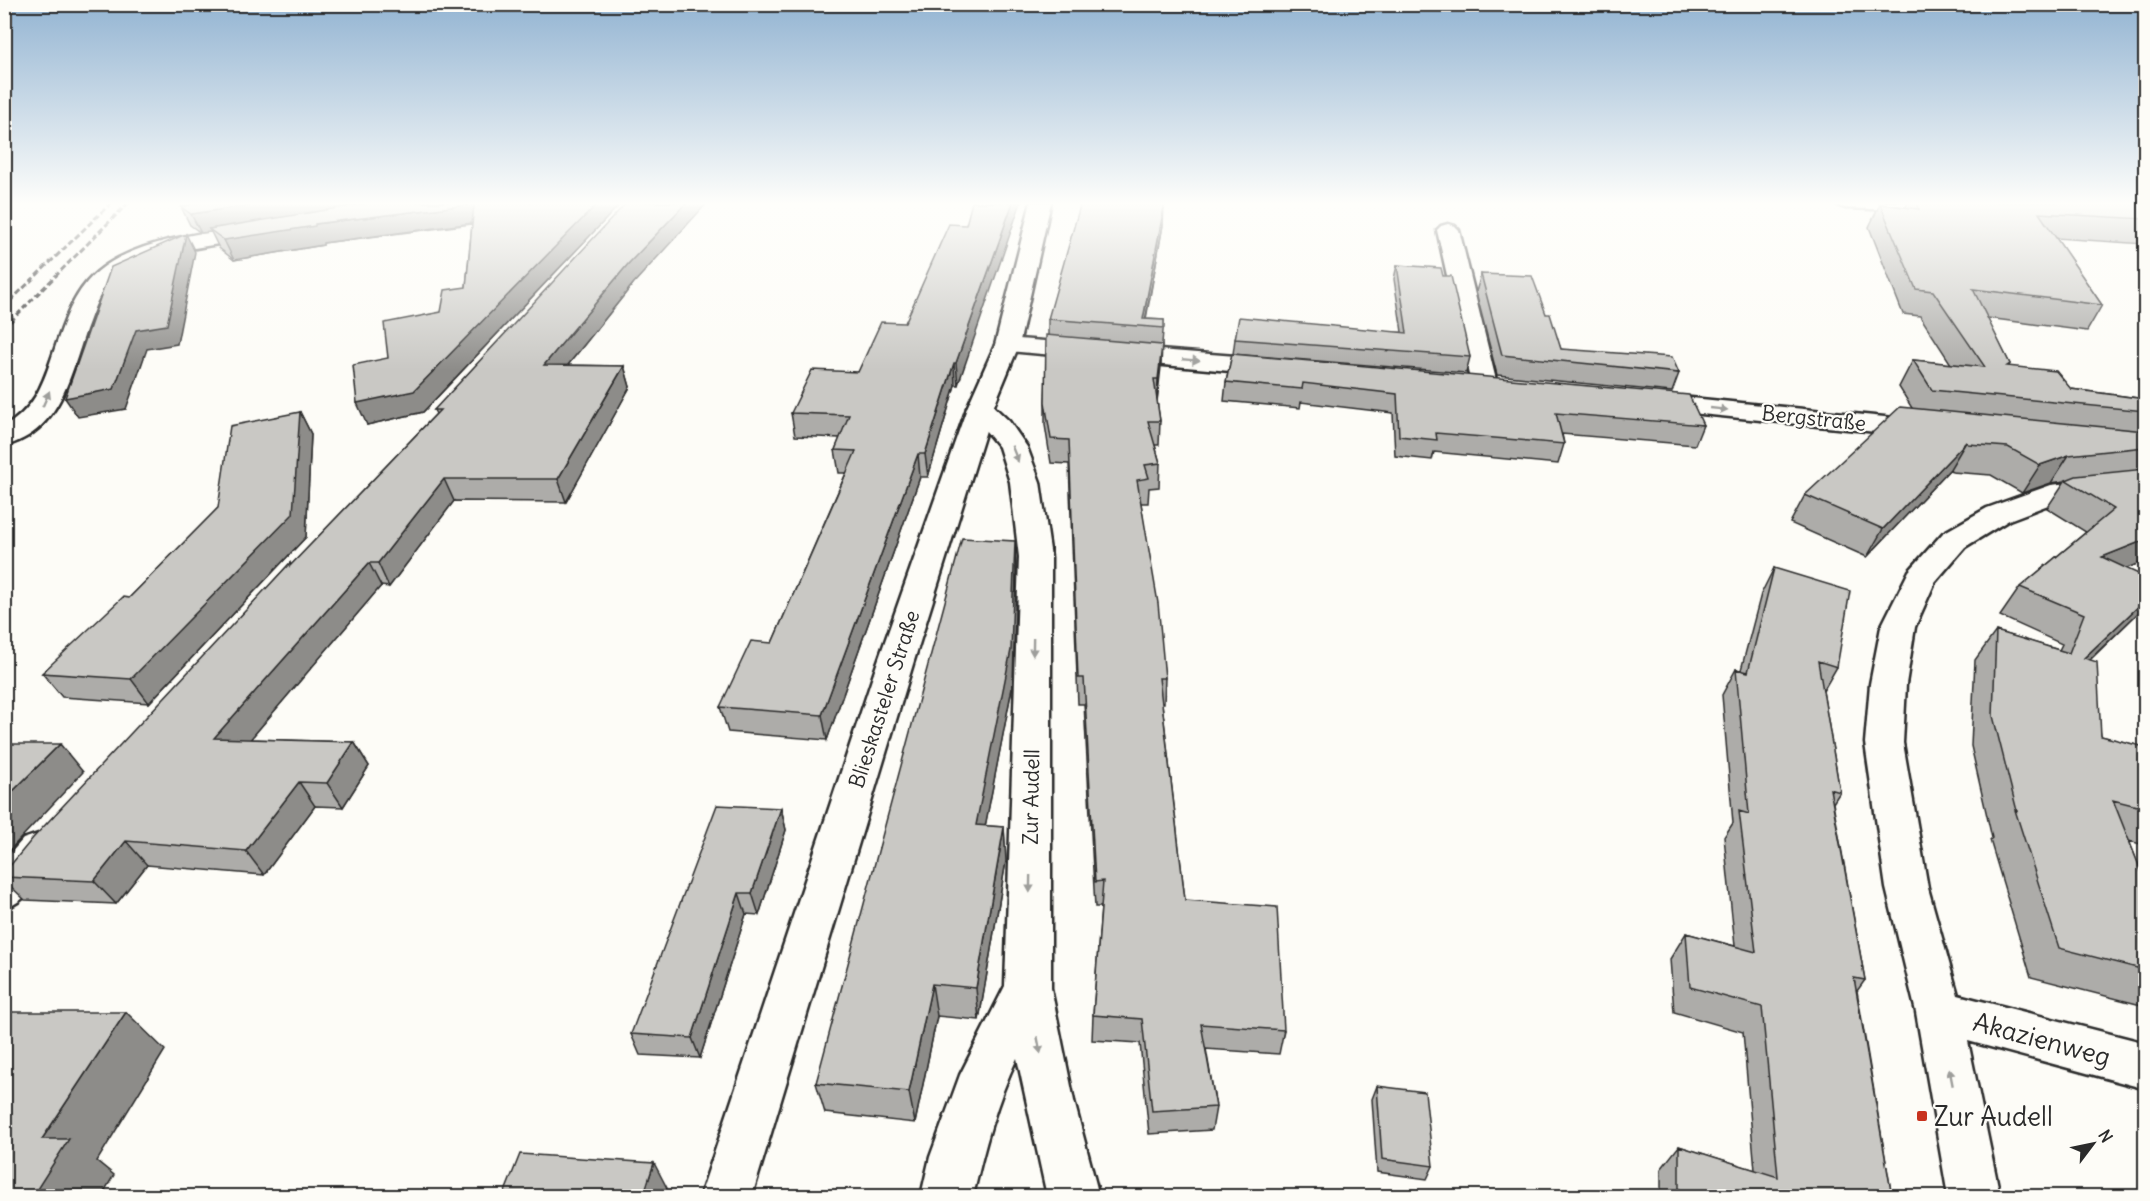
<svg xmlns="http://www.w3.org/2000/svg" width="2150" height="1201" font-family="Delius,sans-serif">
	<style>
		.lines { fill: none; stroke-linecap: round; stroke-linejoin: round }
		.street-casing { stroke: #2b2b2b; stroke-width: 5 }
		.secondary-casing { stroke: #2b2b2b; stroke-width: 5 }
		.street { fill: #fdfcf7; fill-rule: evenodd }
		.secondary { fill: #fdfcf7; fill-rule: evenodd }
		.rail { stroke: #2b2b2b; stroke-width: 3; stroke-dasharray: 6 3; stroke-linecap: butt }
		.wall { fill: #adaca9; stroke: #2b2b2b; stroke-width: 1.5 }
		.shaded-wall { fill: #8d8c89; stroke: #2b2b2b; stroke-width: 1.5 }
		.building { fill: #c9c8c4; stroke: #2b2b2b; stroke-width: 1.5 }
		.oneway { fill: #9e9e9b }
		.poi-dot { fill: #c8321e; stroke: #fdfcf7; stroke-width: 2 }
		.labels { text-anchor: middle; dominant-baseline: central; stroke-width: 4.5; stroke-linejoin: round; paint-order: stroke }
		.street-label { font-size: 21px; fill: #2b2b2b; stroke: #fdfcf7 }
		.near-street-label { font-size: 26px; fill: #2b2b2b; stroke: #fdfcf7 }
		.near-poi-label { font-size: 26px; fill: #2b2b2b; stroke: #fdfcf7; text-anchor: start }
	</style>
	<rect width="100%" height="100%" fill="#fdfcf7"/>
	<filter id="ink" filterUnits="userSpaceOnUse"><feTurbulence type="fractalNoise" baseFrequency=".0167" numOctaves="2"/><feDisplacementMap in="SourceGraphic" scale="12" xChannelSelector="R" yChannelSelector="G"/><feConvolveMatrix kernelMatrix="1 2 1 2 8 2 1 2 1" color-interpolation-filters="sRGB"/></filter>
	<g filter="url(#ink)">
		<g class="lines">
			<defs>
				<path id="street" d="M1836,202h123l3,4 -3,4 -7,2 -106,-4 -7,-2z
					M1448,224l7,2 4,4 38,154 -4,6 -9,2 -9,-2 -4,-6 -34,-154 4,-4z
					M259,225l7,2 4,4 -4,4c-54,14 -116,10 -159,52 -9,8 -13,22 -17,32 -19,49 -26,112 -86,127v-19c29,-17 38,-40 48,-70 9,-26 17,-54 35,-75 35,-42 121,-50 172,-57z
					M1007,338l267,21 9,3 4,5 -4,5 -9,3 -276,-25 -3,-5 3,-5z
					M1651,394l274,27 10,2 4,6 -4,6 -10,2 -283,-29 -4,-6 4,-6z
					M980,400l9,2 20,19 18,26 13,35 11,75v431l23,113 25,95h-52l-30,-138c-21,44 -33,91 -44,138h-52l9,-39 30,-82 45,-89 14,-429 -9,-75 -11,-35 -32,-39 4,-6z
					M2146,474v18l-90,10 -47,18 -44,27 -30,35 -20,45 -9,57 -3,59 25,145 30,107 188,48v46l-178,-48 32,155h-52l-32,-184 -30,-124 -21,-145 5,-59 11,-57 28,-56 34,-38 44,-25 64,-23z
					M38,834l15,5 6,12c-12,22 -31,50 -55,58v-48l19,-22z"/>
				<path id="secondary" d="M1031,202h20l-32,143 -26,63 -80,256 -161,532h-52l177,-532 90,-256 28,-63z"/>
			</defs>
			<use href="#street" class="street-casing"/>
			<use href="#secondary" class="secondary-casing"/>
			<use href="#street" class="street"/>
			<use href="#secondary" class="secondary"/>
			<path class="rail" d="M4,307l108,-105
				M4,328l125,-126"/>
		</g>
		<path class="wall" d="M199,202h423l-199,210 -56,13 21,-67 53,-46 25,-25 6,-63 -149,19v2l-89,15 -15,-12 -8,-16 -10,1 -11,-8 -9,-18z
			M1908,202h237v42l-89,-6 46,67 -15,26 -100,-13 23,46 -1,2 62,23 74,10v162l-19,7 12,45 -48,47 11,76 44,11v98l-16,-4 16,40v125l-114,-29 -41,-137 2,-2 -21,-92 4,-86 21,-29 63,19 3,-6 -62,-28 20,-29 66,-55 -39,-24 18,-27 -14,2 -29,10 -31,-18 -39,-3 -2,-3 -83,88 -77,-34 15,-28 107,-87 -13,-21 14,-27 38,4 -31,-48 -17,-2 -34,-87 11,-23 26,3z
			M966,225l-8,160h-3l-27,92h-8l-93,263 -99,-8 -8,-25 52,-64 74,-170h-7l-4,-23 5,-12 -45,-2 -4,-23 67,-41 47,-49z
			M1163,225l-17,94 18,1 -7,81 3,20 -1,24h-4l5,18 -1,24 -10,1 -1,15h-7l24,175 -1,25h-2l23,197 99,130 -5,24 -73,-5 10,58 -4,23 -63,4 -9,-91 -48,-3 1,-25 8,-108h-6l-11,-203h-6l-9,-240 -18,-1 -6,-38v-23l3,-67v-16z
			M1397,265l46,11 27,81 -4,16 -233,-19 2,-15 167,-7 -8,-53z
			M1481,274l65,40 15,35 118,24 -7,19 -175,-17 -21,-83z
			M633,284l-65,81 56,1 6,21 -64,115 -112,-1 -65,86 -8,-1 -131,153 104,3 15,24 -26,41 -28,-1 -51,69 -117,-10 -31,39 -91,-4 -21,-20v-7l286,-310 1,2 145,-151 -2,-4z
			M1232,354l471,71 -8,20 -133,-11 2,10 -6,20 -124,-12 -2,8 -37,-4 -2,-43 -92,-11 -1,6 -76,-7 2,-19z
			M300,412l11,22 -5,103 -157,166 -87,-6 -20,-24 87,-75 89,-90z
			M1015,541l1,32 -3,110 -28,143 19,1 2,34 -27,159 -42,-4 -22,107 -90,-10 -9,-30z
			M1774,568l63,99 -14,24 17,101 -7,11 32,177 -8,11 35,206h-231v-28l18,-23 76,24 -12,-138 -69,-20 -4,-53 16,-26 49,13 -11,-109 9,-14 -11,-128 14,-26 5,1 20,-76z
			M781,808l5,22 -27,85 -13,-1 -46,144 -60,-3 -9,-21z
			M1377,1086l56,80 -6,13 -50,-7 -5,-73z"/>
		<path class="shaded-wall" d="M272,202h124l-187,27 2,3 -10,1 -10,-19z
			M599,202h23l-199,210 -56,13 -10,-22z
			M687,202h21l-75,82 -82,102 -7,-21 84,-101z
			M1013,202h8l-63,183 -2,-22z
			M474,204l6,18 -157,21v2l-89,15 -10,-20 91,-16z
			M1164,207l-1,18 -19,102 -1,-8z
			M186,234l9,18 -18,92 -30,5 -21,60 -48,8 -13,-19 71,-68z
			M1162,345l-1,22 -4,35 1,-23z
			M954,363l1,22 -27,92 -3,-23z
			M624,366l6,21 -64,115 -8,-23z
			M300,412l11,22 -5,103 -157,166 -18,-24z
			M1966,442l-16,27 -83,88 16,-28z
			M918,454l2,23 -93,263 -5,-25z
			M2069,455l-18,28 -29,10 18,-28z
			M444,479l10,22 -65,86 -11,-24z
			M2145,540v21l-64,25 21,-29z
			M1015,541l1,32 -3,110 -34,175 -3,-33z
			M369,563l12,23 -150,176 -17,-24z
			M2145,600v5l-7,8 -77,74 23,-29z
			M354,742l15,24 -26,41 -16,-24z
			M60,744l23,28 -79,84v-56z
			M299,782l16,24 -51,69 -18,-24z
			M781,808l5,22 -27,85 -7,-22z
			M1004,827l2,34 -27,159 -3,-32z
			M126,841l21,24 -31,39 -22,-23z
			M739,893l7,21 -46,144 -8,-20z
			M932,984l5,32 -22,107 -6,-31z
			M126,1012l39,38 -68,111 17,14 -13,22h-69l10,-58z
			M654,1163l13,25 -2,9h-22z"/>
		<path class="building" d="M199,202h73l-81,12 -10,-7z
			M376,202h223l-185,189 -57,12 -4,-38 35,-7 -4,-35 57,-11 4,-22 21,-3 8,-83 -159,20v2l-91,14 -15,-11z
			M627,202h60l-59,62 -84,101 80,1 -66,113h-114l-66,84h-9l-155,175 140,4 -27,41 -28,-1 -53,69 -120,-10 -32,40 -90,-4v-4l29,-35 257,-275v3l150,-156h-6z
			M972,202h41l-57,161h-2l-29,91h-7l-96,261 -102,-8 31,-66 21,2 84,-192 -21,-1 14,-35 -58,-2 21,-43 46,2 23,-50 24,1 44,-99 17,1z
			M1081,202h83v5l-21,112 21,1v8l-116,-9z
			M1917,202h228v17l-106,-6 63,92 -129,-16 37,75 -3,2 49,5 15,18 74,10v12l-213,-21 -19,-30 72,7 -52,-76 -17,-2 -36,-85 39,5z
			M186,234l-19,91 -31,5 -22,59 -49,9 46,-131z
			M1397,265l44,3 2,8h8l19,81 -235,-18 4,-22 168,16z
			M1481,274l51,2 14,38h4l11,35 111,8 7,16 -177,-18z
			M1046,335l116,10 -4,34h-4l6,42h-12l12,42 -15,2 4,13 -12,2 21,123 7,75h-6l26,222 92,7 7,123 -83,-6 15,83 -64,4 -10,-92 -49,-4 10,-134 -8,1 -11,-204h-6l-9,-238 -18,-1 -6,-37z
			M1232,354l457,41 14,30 -147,-12 8,31 -128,-11 1,7 -38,-4 -2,-42 -94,-11 -1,6 -76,-7z
			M1900,407l245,24v16l-76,8 -29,10 -32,-18 -40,-3 -2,-2 -83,87 -78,-34z
			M300,412l-7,102 -162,165 -89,-6 81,-76 6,1 89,-90 12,-82z
			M2145,469v71l-43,17 43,20v23l-61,58 13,4 4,74 44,11v61l-32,-8 32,81v89l-86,-22 -44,-138 2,1 -24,-95 3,-85 73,22 15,-39 -64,-27 94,-78 -48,-29 10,-4z
			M962,538l53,3 -4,109 -35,175 28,2 -28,161 -44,-4 -23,108 -93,-9z
			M1774,568l76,23 -13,76 -19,-6 22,131 -10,-3 35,191 -11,-2 38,219h-190l-23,-8v-43l99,31 -16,-170 -72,-20 -4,-54 70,19 -17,-141 10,3 -13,-145 12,3z
			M4,744h56l-56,56z
			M717,805l64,3 -29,85h-13l-47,145 -61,-4z
			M4,1012h122l-84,127h27l-37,58h-28z
			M1377,1086l48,6 8,74 -51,-7z
			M520,1154l134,9 -11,34h-140z"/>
		<defs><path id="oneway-solid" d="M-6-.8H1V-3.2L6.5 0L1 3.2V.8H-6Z" transform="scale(1.5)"/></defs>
		<g class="oneway">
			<use href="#oneway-solid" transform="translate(1191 360) rotate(5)"/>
			<use href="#oneway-solid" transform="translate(46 399) rotate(-66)"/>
			<use href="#oneway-solid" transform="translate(1719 409) rotate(6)"/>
			<use href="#oneway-solid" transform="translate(1015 454) rotate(68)"/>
			<use href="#oneway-solid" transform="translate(1033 647) rotate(91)"/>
			<use href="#oneway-solid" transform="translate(1030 884) rotate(91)"/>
			<use href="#oneway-solid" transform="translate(1039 1045) rotate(79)"/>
			<use href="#oneway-solid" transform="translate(1951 1077) rotate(-101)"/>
		</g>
	</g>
	<linearGradient id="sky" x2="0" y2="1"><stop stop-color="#93b4d2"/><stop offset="0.55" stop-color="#fefefb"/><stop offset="1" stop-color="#fefefb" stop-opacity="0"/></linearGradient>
	<rect width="2150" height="370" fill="url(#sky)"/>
	<rect class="poi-dot" x="1916" y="1110" width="12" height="12" rx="3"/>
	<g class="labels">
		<g class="street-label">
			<text transform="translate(1814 418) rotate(6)">Bergstraße</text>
			<text transform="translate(884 699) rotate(-72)">Blieskasteler Straße</text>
			<text transform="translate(1031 797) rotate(-89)">Zur Audell</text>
		</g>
		<g class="near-street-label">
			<text transform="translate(2042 1039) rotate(15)">Akazienweg</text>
		</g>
		<g class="near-poi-label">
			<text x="1934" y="1116">Zur Audell</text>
		</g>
	</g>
	<rect width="2150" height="1201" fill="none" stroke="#fdfcf7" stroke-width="24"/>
	<rect x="12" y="12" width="2126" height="1177" fill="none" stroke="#2b2b2b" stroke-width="2" filter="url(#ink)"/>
	<g transform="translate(2093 1144) rotate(58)" stroke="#fdfcf7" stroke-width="4.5" paint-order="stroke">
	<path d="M0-4.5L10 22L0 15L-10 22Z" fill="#2b2b2b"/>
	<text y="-9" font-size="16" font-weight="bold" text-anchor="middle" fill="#2b2b2b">N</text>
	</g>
</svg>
